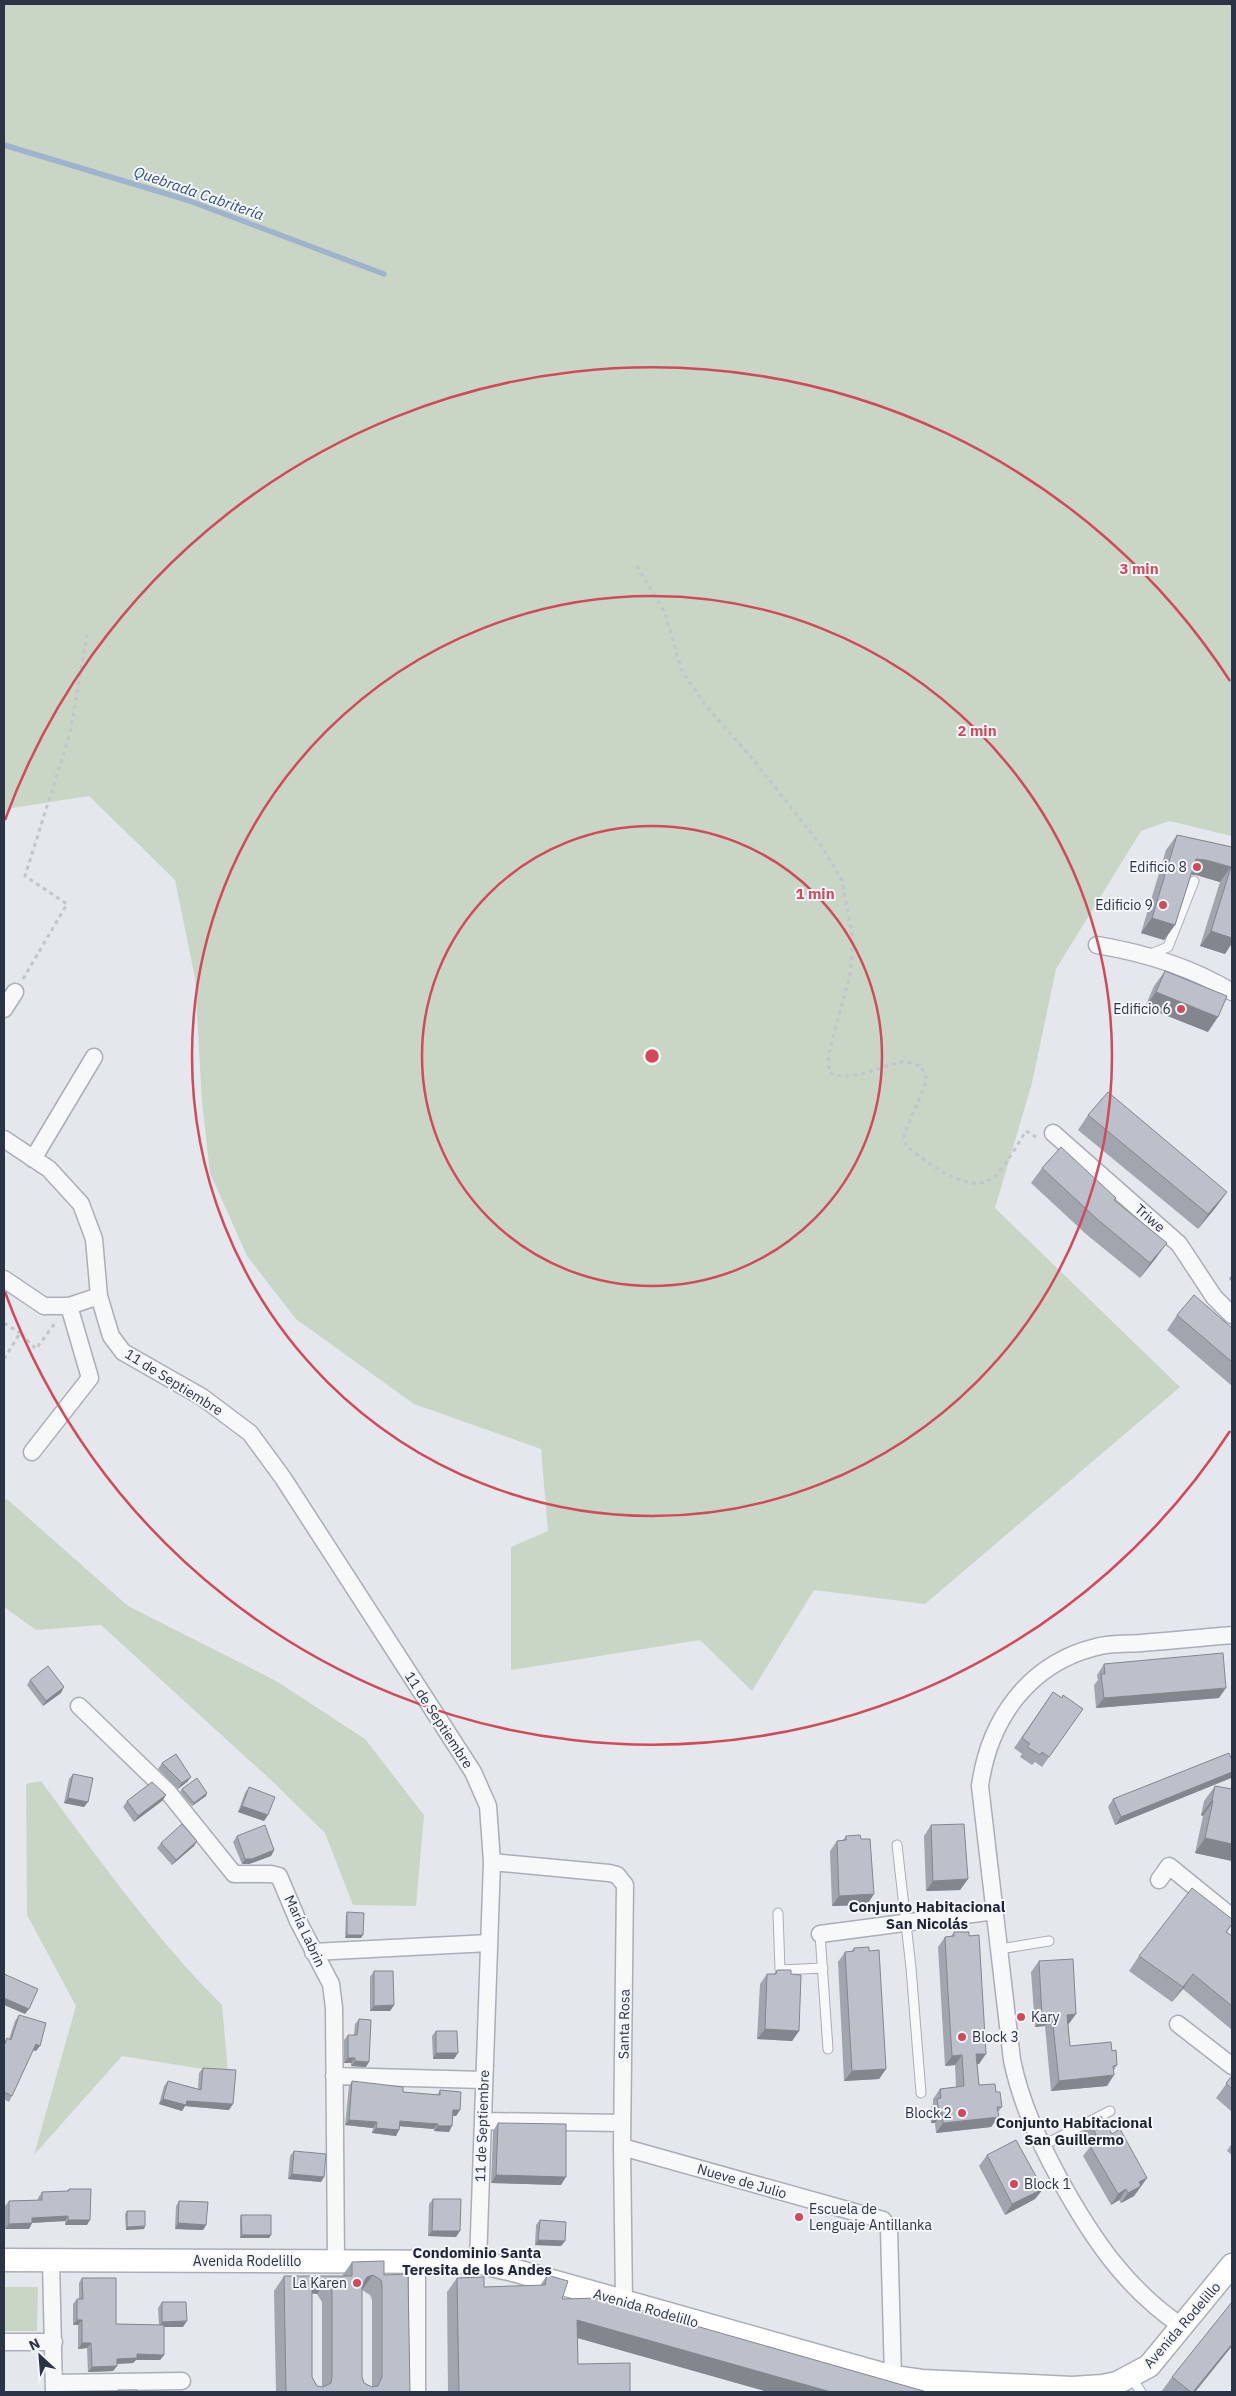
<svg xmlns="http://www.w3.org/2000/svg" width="1236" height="2396" font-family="'IBM Plex Sans',sans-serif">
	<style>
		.green { fill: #c9d6c5 }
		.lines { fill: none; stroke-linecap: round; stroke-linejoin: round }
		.stream { stroke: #9fb4cc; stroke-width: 5.5 }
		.lane-casing { stroke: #a9aeb7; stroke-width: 11 }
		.street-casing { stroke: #a9aeb7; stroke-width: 19 }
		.secondary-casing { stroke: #a9aeb7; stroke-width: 25 }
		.path { stroke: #c2c5cb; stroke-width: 3; stroke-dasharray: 4 4; stroke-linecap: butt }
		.lane { stroke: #f7f8fa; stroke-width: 9 }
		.street { stroke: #f7f8fa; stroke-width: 16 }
		.secondary { stroke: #fff; stroke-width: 22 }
		.wall { fill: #a1a5ae; fill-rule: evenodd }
		.shaded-wall { fill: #83868d }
		.building { fill: #bbc0ca; stroke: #83868d; fill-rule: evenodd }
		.ring { fill: none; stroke: #d1495b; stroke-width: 2.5 }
		.poi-dot { fill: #d1495b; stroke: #f4f6f9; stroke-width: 2 }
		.labels { text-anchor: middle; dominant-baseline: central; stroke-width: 4; stroke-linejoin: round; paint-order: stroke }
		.poi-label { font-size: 14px; fill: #2b3445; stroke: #f4f6f9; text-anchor: end }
		.street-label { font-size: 14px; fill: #2b3445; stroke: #f4f6f9 }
		.water-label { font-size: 15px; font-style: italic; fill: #34527a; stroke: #f4f6f9 }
		.neighbourhood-label { font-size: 15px; font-weight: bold; fill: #1d2536; stroke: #f4f6f9 }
		.centre { fill: #d1495b; stroke: #f4f6f9; stroke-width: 2.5 }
		.ring-label { font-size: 15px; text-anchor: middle; font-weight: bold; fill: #d1495b; stroke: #f4f6f9; stroke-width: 4; stroke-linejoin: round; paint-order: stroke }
	</style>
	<rect width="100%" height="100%" fill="#e4e7ec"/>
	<path class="green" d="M4,4h1228v832l-63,-15 -28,10 -85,138 -24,114 -37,125 185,179 -255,217 -111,-14 -62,101 -52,-51 -189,30v-123l37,-16 -7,-82 -127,-45 -118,-85 -49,-63 -37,-83 -8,-71 -7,-124 -20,-98 -86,-84 -77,12 -8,6z
		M7,1499l121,107 148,75 89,58 59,76 -8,91 -63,-1 -28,-72 -53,-52 -171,-156 -65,5 -32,-23v-106z
		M41,1781c57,77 113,156 181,224l6,68 -106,-17 -88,99 42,-149 -49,-91 -1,-131z
		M4,2287h34l-1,44h-33z"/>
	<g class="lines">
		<path class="stream" d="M4,145l183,55 197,74"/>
		<defs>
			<path id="lane" d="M1148,955l20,-8 26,-66
				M897,1845l14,123 10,125
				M778,1913l2,57 43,-2
				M820,1934l8,115
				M1000,1949l49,-8
				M1042,2146l68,-35
				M1131,2377l10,15"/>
			<path id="street" d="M1097,945c48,8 94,22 135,47
				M4,1009l11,-17
				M1053,1133l126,111 35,53 18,18
				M4,1139l45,30 32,35 13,35 5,57 12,40 12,16 79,45 48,36 33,45 190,294 15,34 4,56 -14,400
				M33,1159l61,-102
				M4,1279l40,27h25l30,-10
				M32,1452l58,-74 -21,-72
				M79,1706l89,86 66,82h37l8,2 19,45 33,63 3,24 2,253
				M492,1862l117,11 8,2 8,10 -3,262 2,154
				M1159,1880l10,-14 63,51
				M820,1934l175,-23
				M313,1952l176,-9
				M1178,2024l54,42
				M334,2076l150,4
				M483,2121l139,2
				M622,2147l261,73 6,9 4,148
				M51,2261l3,131
				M417,2262v130
				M1183,2327c-56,-37 -91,-89 -123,-147 -21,-39 -39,-76 -48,-120l-32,-274c9,-66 48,-122 116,-139 14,-4 31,-3 45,-4 31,-3 61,-5 91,-8
				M4,2342h50
				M54,2383l128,-2"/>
			<path id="secondary" d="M4,2260l474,2 35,8 380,107 29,4 150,7 31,-2 14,-3 32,-17 83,-101"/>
		</defs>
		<use href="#lane" class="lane-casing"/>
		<use href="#street" class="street-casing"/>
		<use href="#secondary" class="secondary-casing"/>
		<path class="path" d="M637,566l28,47 16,56 23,35 48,54 70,89 20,33 11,61 -3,34 -22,81 2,17c22,10 49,-7 72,-11 6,-1 13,3 19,4l6,14 -23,55 2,11c20,15 65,53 89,30 12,-12 22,-31 31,-45l10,6
			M23,979l44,-75 -42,-28 45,-143 17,-98
			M4,1323l16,10
			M4,1359l16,-26 16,16 19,-26"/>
		<use href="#lane" class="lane"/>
		<use href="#street" class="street"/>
		<use href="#secondary" class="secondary"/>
	</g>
	<path class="wall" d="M1177,835l55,12v96l-7,11 -25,-8 20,-64 -24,-7h-5l-16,50 -11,15 -23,-7 25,-83z
		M1165,971l43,61 -63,-25 9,-21z
		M1088,1115l139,77 -11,15 -18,22 -120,-99z
		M1042,1168l72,32 42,58 -16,20 -54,-44 -55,-51z
		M1232,1274v8l-3,-3z
		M1177,1315l55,13v58l-65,-56z
		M1104,1664l115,34 -123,10 -2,-23 4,-5 -1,-5z
		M30,1680l31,13 -18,13 -16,-21z
		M1053,1692l9,6 21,11 -41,58 -7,-5 -3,3 -12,-8 2,-3 -8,-6z
		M1232,1760v16l-1,2 -116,47 -7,-18 5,-8z
		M162,1763l29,14 -4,5 -9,7 -20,-20z
		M73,1774l11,33 -20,-4 5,-24z
		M1215,1786l17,3v72l-37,-8 8,-37 -2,-1 3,-14z
		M249,1787l15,34 -26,-9 7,-19z
		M182,1789l24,7 -14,10 -12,-14z
		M166,1795l-4,6 -28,21 -11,-15 4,-6z
		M931,1825l37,54 -8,11 -34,1 -2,-55z
		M237,1836l37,14 -3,6 -22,8h-7l-9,-22z
		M846,1836l21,69 -35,1 -2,-55 7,-10 6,-1z
		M197,1841l-3,5 -22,19 -15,-17 4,-5z
		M347,1912l14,26h-16l1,-23z
		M1232,1924l-5,8 5,4v94l-49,-41 -11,13 -43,-31 10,-15z
		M954,1932l25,132h-2l2,21 17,7 6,15 -4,5 -7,15 -55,6 -1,-10h-4l-1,-14 3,-4v-6l7,-10 16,-2 -1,-22 -10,1 -7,-119 7,-10 6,-1z
		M854,1948l15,3 17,118 -7,10 -35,2 -6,-119 7,-10h6z
		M1039,1961l29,64 2,21 42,5 5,14 -3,5 -7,16 -56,5 -6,-65 -10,1 -4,-55z
		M777,1970l14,4 8,57 -7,10 -35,-2 3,-55 7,-10h7z
		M374,1971l20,34 -4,6h-20v-34z
		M19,2015l17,36 -3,-1 -21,46 -3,6 -5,-3v-56l3,-5 2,1 6,-18z
		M359,2019l7,48 -15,-1v-3h-7v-23l4,-5h6l1,-11z
		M436,2031l18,28h-21l-1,-23z
		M203,2068l26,42 -44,-4 -3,5 -23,-7 5,-18 4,-5 30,8 1,-16z
		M1232,2076v36l-16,-14z
		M352,2081l51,11 34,3 3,-5 20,20 -4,6h-3l-4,16 -15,-1v-2l-34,-3 -4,10 -24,-3 1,-5 -28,-3 4,-39z
		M1090,2122l22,12 35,44 -13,18 -13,7 -2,-3 -8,5 -28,-49 7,-9 -7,-15z
		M498,2123l63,62 -70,-2 2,-52z
		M1232,2143v12l-5,-4z
		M294,2151l27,31 -33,-3 2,-23z
		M987,2155l56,34 -8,10 -30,16 -26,-49z
		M69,2189l18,36h-22v-4l-33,2 -3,6h-24v-23l4,-5 29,-1v-2l4,-6 25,-1z
		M433,2199l23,38 -28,-1 1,-32z
		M179,2201l27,24 -3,5 -28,-1 1,-23z
		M127,2211l18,15 -1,3 -18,1 -1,-16z
		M241,2215l30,20 -2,3h-29v-20z
		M540,2220l25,21 -4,5 -26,-1 1,-20z
		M352,2262l32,13 26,117h-134l-2,-101 10,-15h58zM362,2290l8,5 2,5v87l-8,-4 -2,-6zM312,2293l5,1 5,8v85l-5,-1 -5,-9z
		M547,2275l15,24 365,93h-159l-190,-54v26l52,28h-182l-1,-100 10,-14 27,9 56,-1z
		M82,2278l34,46 43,1 -1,-17 4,-6 21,25h-19v28l-4,5h-24l-3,3 -16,1v2l-4,5 -25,1 -1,-24 -9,1v-24h-5v-21l4,-5h2v-16z
		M1232,2346l-37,46h-34l11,-15z"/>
	<path class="shaded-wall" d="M1196,859l10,1 25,7 -11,15 -24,-7 -10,-1z
		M1152,918l23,7 -11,15 -23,-7z
		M1211,931l21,7v5l-7,11 -25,-8z
		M1156,992l62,25 -10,15 -63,-25z
		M1227,1192l-11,15 -18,22 10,-15z
		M1167,1243l-11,15 -16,20 10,-15z
		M64,1687l-3,6 -18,13 3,-5z
		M1226,1688l-7,10 -123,10 8,-10z
		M1232,1772v4l-1,2 -116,47 6,-8z
		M191,1777l-4,5 -9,7 4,-6z
		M207,1793l-1,3 -14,10 2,-3z
		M166,1795l-4,6 -28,21 4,-6z
		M68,1798l20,4 -4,5 -20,-4z
		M1212,1800l1,1 -10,15 -2,-1z
		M242,1806l26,9 -4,6 -26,-9z
		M1205,1838l27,6v17l-37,-8z
		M197,1841l-3,5 -22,19 4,-5z
		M274,1850l-3,6 -22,8h-7l3,-5z
		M968,1879l-8,11 -34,1 7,-10z
		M874,1894l-7,11 -35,1 7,-10z
		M347,1935h16l-2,3h-16z
		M1193,1974l-10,15 -11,13 11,-15z
		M4,1998l25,11 -4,5 -21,-9z
		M394,2005l-4,6h-20l4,-5z
		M1076,2014l-8,11h-8l7,-10z
		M1052,2016l-7,10 -10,1 7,-10z
		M765,2029l34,2 -7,10 -35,-2z
		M36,2044l4,2 -4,5 -4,-1z
		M436,2053h22l-4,6h-21z
		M976,2054h10l-7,10 -11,1z
		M962,2055l-7,10 -10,1 7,-10z
		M348,2058h7l-4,5h-7z
		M355,2061l14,1 -3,5 -15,-1z
		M886,2069l-7,10 -35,2 8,-10z
		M1114,2075l-7,11 -56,5 8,-10z
		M163,2099l70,5 -4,6 -44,-4 -3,5 -23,-7z
		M453,2110h7l-4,6 -6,-1z
		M942,2112l-7,11h-4l8,-10z
		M999,2117l-8,10 -55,6 7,-10z
		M349,2120l28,2 -4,6 -28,-3z
		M400,2121l38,3 -4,5 -37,-3z
		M438,2126h14l-3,6 -15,-1z
		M376,2128l23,2 -3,6 -24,-3z
		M292,2174l32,3 -3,5 -33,-3z
		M496,2175l70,2 -5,8 -70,-2z
		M1147,2178l-13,18 -13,7 7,-10 11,-11z
		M1043,2189l-8,10 -30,16 7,-11z
		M1126,2189l-7,11 -8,5 7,-11z
		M68,2216l-3,5 -36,2 3,-5z
		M68,2220h22l-3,5h-22z
		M32,2223l-3,6h-24l4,-5z
		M178,2223l28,2 -3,5 -28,-1z
		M145,2226l-1,3 -18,1 1,-3z
		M432,2231h28l-4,6 -28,-1z
		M242,2235h29l-2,3h-29z
		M538,2240l27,1 -4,5 -26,-1z
		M373,2275l-11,15 -5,2 10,-15z
		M318,2278l10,1 -11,15 -10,-1z
		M77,2320h5l-4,5h-5z
		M577,2320l254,72h-63l-201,-57z
		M187,2321l-4,6h-24l3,-5z
		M82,2343h9l-4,5 -9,1z
		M1232,2344v2l-37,46h-2z
		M137,2354l27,1 -4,5h-24l-3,3 -20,1 4,-5z
		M117,2366l-4,5 -25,1 4,-5z"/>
	<path class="building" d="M1177,835l55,12v91l-21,-7 20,-64 -25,-7 -10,-1 -21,66 -23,-7z
		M1165,971l62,25 -9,21 -62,-25z
		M1108,1092l119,100 -19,22 -120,-99z
		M1061,1147l55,51 -2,2 53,43 -17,20 -53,-44 -55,-51z
		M1194,1295l38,33v34l-55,-47z
		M1223,1653l3,35 -122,10 -3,-24h4l-1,-10z
		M48,1666l16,21 -18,14 -16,-21z
		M1053,1692l9,6 1,-3 20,14 -34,48 -7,-5 -2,3 -13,-8 3,-3 -8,-6z
		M1229,1753l3,7v12l-111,45 -8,-18z
		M176,1754l15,23 -9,6 -20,-20z
		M73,1774l20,4 -5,24 -20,-4z
		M197,1778l10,15 -13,10 -12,-14z
		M152,1782l14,13 -28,21 -11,-15z
		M1215,1786l17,3v55l-27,-6 8,-37 -1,-1z
		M249,1787l26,10 -7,18 -26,-9z
		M182,1824l15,17 -21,19 -15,-17z
		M964,1824l4,55 -35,2 -2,-56z
		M265,1825l9,25 -22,9h-7l-8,-23z
		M860,1835l1,4h9l4,55 -35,2 -2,-55 9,-1v-4z
		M1192,1888l40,31v5l-6,8 6,4v70l-39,-32 -10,13 -44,-31z
		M347,1912l17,1 -1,22h-16z
		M954,1932h15v4l10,-1 7,119h-10l3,31 16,-1 1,8h4l2,15h-5l2,10 -56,6 -1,-11 -3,1 -2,-14 4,-1 -1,-9 24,-3 -2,-31 -10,1 -4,-64 -3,-55 9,-1z
		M869,1947v4l10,-1 7,119 -34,2 -7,-119 9,-1v-3z
		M1073,1959l3,55 -9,1 3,31 41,-4 1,9 4,-1 1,15 -4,1 1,9 -55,6 -7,-65 -10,1 -3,-56z
		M777,1970h14v4l10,1 -2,56 -34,-2 2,-55h9z
		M374,1971h19l1,34 -20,1z
		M4,1974l34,15 -9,20 -25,-11z
		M19,2015l27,8 -6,23 -4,-2 -24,52 -8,-4v-46l3,-8 4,2z
		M359,2019l12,1 -2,42 -14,-1v-3h-7v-23h9z
		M436,2031h21l1,22h-22z
		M203,2068l33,2 -3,34 -46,-3 -1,4 -23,-6 5,-18 33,9z
		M1232,2076v13l-6,-6z
		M352,2081l51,6v5l37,3v-5l21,2 -1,18h-7l-1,16h-14v-2l-38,-3 -1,9 -23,-2 1,-6 -28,-2z
		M1101,2116l11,18 8,-5 27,49 -8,4 2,4 -13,7 -2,-4 -8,5 -28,-48 9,-5 -9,-19z
		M498,2123l68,1v53l-70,-2z
		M1016,2140l27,49 -31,15 -25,-49z
		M294,2151l32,3 -2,23 -32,-3z
		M69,2189h22l-1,31h-22v-4l-36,2v5l-23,1v-23l33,-1v-8l27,-1z
		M433,2199h28l-1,32h-28z
		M179,2201l29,1 -2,23 -28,-2z
		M127,2211h18v15l-18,1z
		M241,2215h30v20h-29z
		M540,2220l26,2 -1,19 -27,-1z
		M384,2261v14l24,-1 2,118h-124l-2,-116h68v-14zM373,2275l8,5 1,5v92l-4,9 -6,1 -8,-4 -2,-6v-92l5,-8zM318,2278l10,1 4,8v90l-1,6 -8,4 -6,-1 -5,-9v-90z
		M547,2275l21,6 -6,18 36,-1 329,94h-96l-254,-72 1,44 52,-1v29h-171l-2,-114 27,-1v10l61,-2z
		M82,2278h34v46l48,1v30l-27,-1v4l-20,1v7l-25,1 -1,-24h-9v-23h-5v-21h6z
		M162,2302h24l1,19 -25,1z
		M1232,2302v42l-39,48h-2l-19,-15z
		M118,2390h19v2h-19z"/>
	<g class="ring">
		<circle cx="652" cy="1056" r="230"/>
		<circle cx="652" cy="1056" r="460"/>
		<path d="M1230 1431A689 689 0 0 1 5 1292M5 820A689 689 0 0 1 1230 681"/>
	</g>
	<g class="poi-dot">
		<circle cx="1197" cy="867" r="5"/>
		<circle cx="1163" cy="905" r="5"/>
		<circle cx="1181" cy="1009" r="5"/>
		<circle cx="1021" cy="2017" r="5"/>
		<circle cx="962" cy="2037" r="5"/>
		<circle cx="962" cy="2113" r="5"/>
		<circle cx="1014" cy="2184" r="5"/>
		<circle cx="799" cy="2217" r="5"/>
		<circle cx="357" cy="2283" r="5"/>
	</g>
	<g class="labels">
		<g class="poi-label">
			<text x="1187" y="867">Edificio 8</text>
			<text x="1153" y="905">Edificio 9</text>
			<text x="1171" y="1009">Edificio 6</text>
			<text x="1031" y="2017" text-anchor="start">Kary</text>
			<text x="972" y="2037" text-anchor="start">Block 3</text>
			<text x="952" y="2113">Block 2</text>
			<text x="1024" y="2184" text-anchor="start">Block 1</text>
			<text x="809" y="2209" text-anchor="start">Escuela de<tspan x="809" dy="16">Lenguaje Antillanka</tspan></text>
			<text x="347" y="2283">La Karen</text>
		</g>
		<g class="street-label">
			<text transform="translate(1150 1218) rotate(41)">Triwe</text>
			<text transform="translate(174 1382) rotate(32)">11 de Septiembre</text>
			<text transform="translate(439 1720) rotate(57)">11 de Septiembre</text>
			<text transform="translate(305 1931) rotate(65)">María Labrin</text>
			<text transform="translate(624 2024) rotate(-89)">Santa Rosa</text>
			<text transform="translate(482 2126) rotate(-88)">11 de Septiembre</text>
			<text transform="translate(742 2181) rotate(16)">Nueve de Julio</text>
			<text x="247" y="2261">Avenida Rodelillo</text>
			<text transform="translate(646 2308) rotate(16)">Avenida Rodelillo</text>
			<text transform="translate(1182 2325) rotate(-49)">Avenida Rodelillo</text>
		</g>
		<g class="water-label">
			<text transform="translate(199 193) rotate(19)">Quebrada Cabritería</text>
		</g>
		<g class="neighbourhood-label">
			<text x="927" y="1906">Conjunto Habitacional<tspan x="927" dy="17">San Nicolás</tspan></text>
			<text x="1074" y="2122">Conjunto Habitacional<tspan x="1074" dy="17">San Guillermo</tspan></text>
			<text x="477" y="2252">Condominio Santa<tspan x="477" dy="17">Teresita de los Andes</tspan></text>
		</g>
	</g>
	<circle cx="652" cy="1056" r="8" class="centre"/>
	<g class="ring-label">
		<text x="1139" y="574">3 min</text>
		<text x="977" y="736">2 min</text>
		<text x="815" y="899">1 min</text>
	</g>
	<rect width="1236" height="2396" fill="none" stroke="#2b3445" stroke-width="10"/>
	<g transform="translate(40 2356) rotate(334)" stroke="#f4f6f9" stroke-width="4" paint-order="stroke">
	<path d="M0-4L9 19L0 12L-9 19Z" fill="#2b3445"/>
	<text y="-8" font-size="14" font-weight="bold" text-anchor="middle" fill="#2b3445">N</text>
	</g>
</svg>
